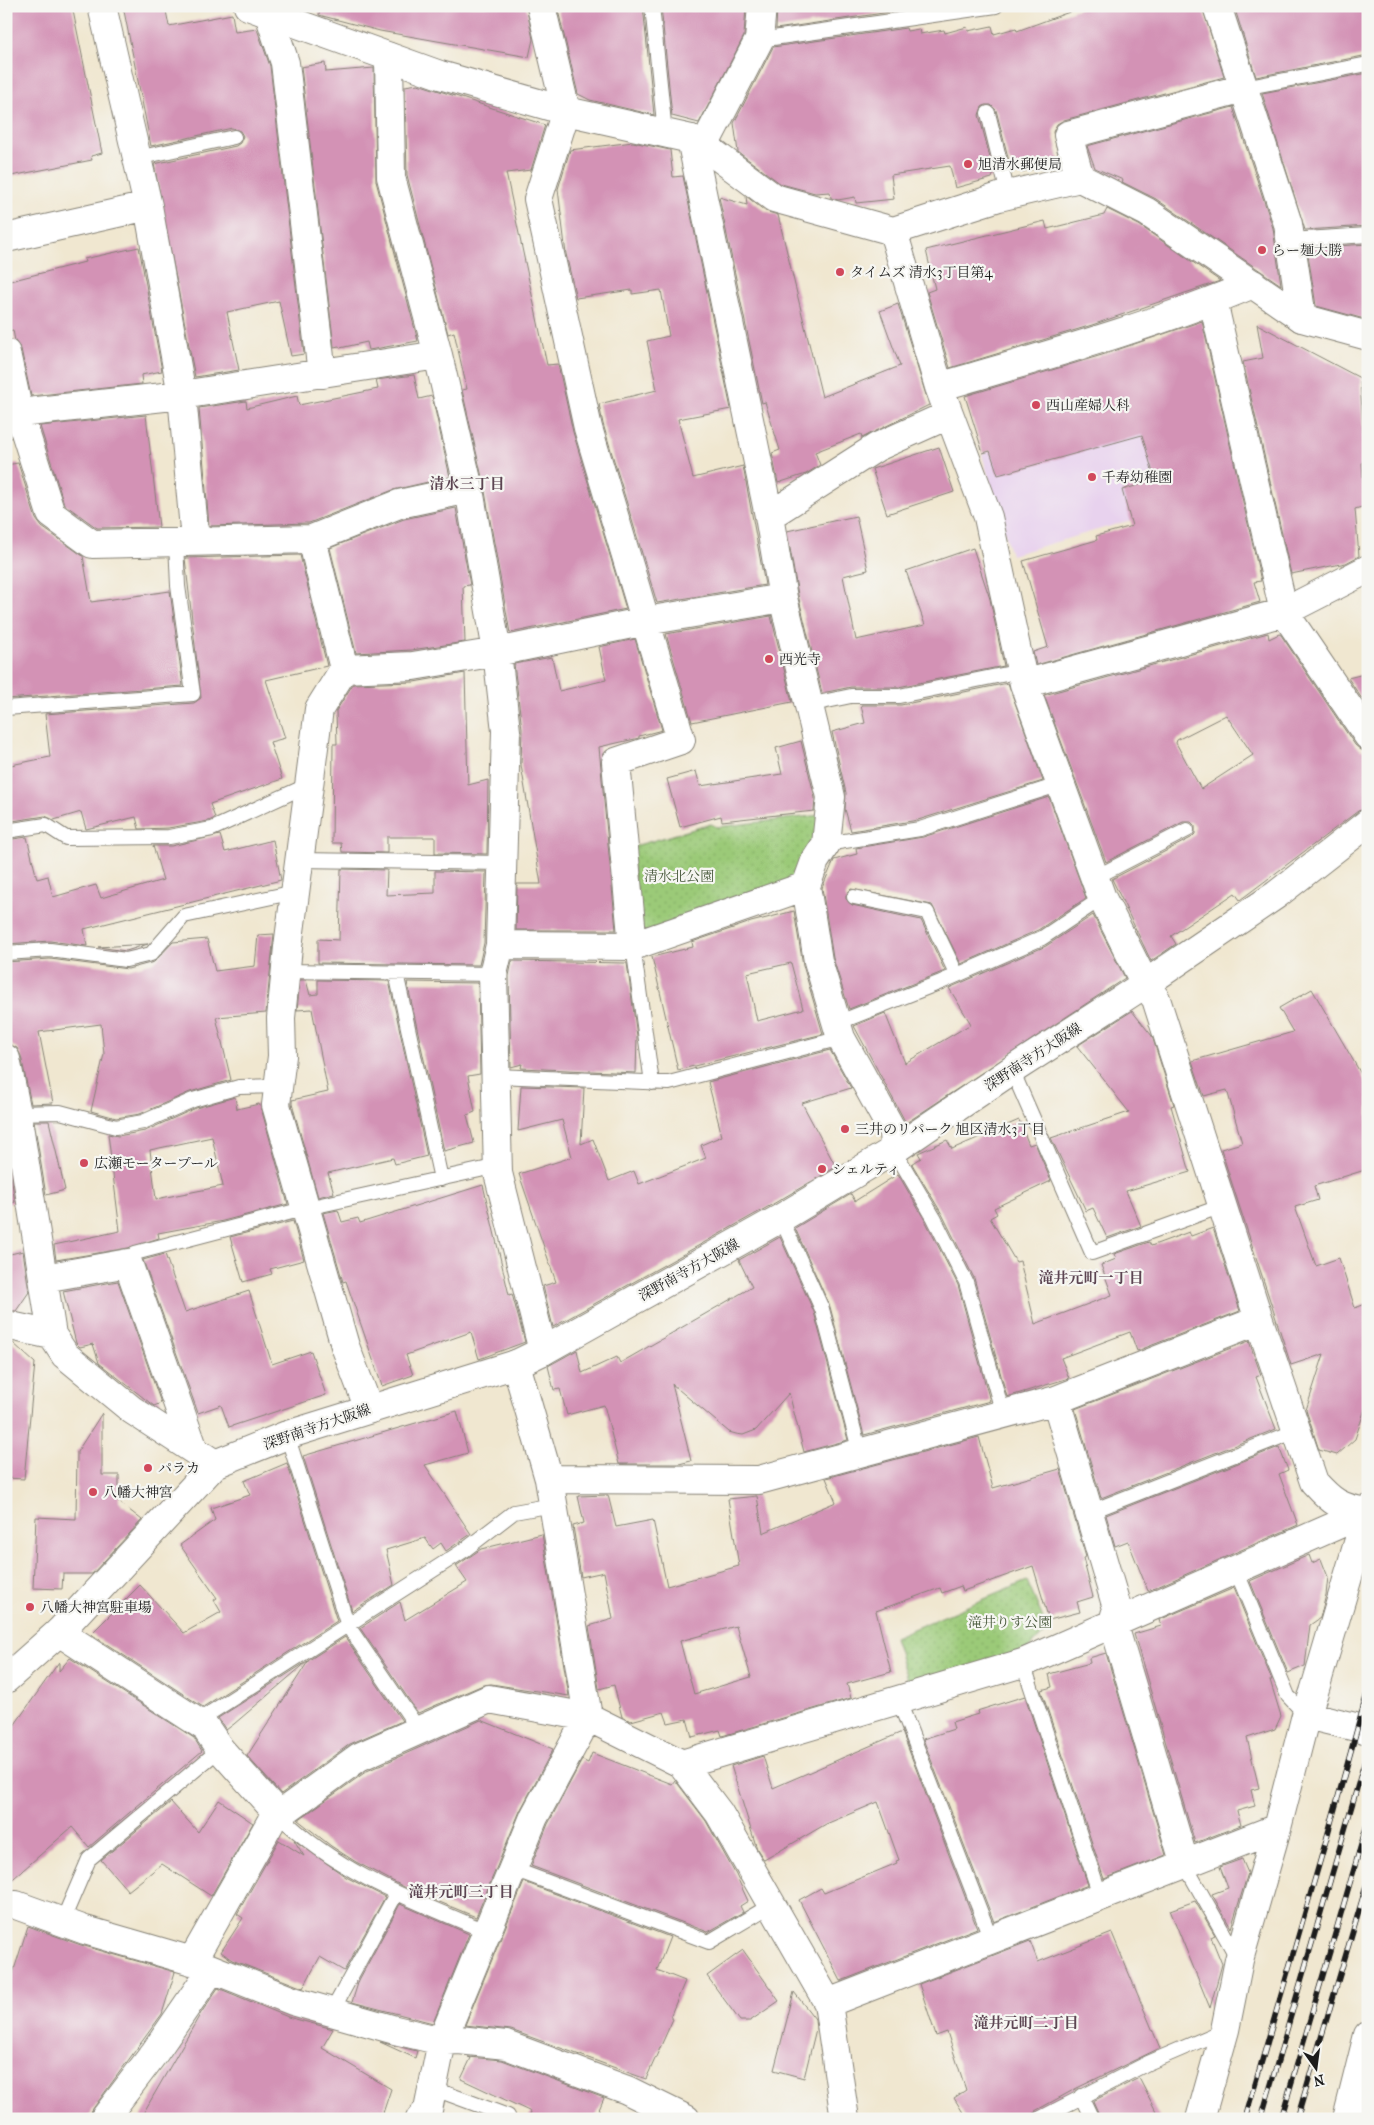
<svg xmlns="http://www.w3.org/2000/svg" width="1374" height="2125" font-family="'IM FELL French Canon','Noto Serif JP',serif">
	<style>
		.built { fill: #e8d2ee }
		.park { fill: url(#park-dots); stroke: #5c734a }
		.building { fill: #d392b5; fill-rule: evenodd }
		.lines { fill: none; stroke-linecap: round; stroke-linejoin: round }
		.lane-casing { stroke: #868276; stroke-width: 16 }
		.street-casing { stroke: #868276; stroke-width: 30 }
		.secondary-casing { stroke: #868276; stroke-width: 30 }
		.lane { stroke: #fff; stroke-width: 14 }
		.street { stroke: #fff; stroke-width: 28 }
		.secondary { stroke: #fff; stroke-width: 28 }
		.rail-casing { stroke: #1c1c1c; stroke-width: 5.5 }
		.rail { stroke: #f6f6f2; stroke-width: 4; stroke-dasharray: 11; stroke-linecap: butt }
		.poi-dot { fill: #d1495b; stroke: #f6f6f2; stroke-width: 2 }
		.labels { text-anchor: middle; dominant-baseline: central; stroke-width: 4.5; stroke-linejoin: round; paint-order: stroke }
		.poi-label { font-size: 14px; fill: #1c1c1c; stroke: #f6f6f2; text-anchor: start }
		.park-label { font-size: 14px; fill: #48593c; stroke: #f6f6f2 }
		.street-label { font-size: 14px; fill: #1c1c1c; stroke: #f6f6f2 }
		.neighbourhood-label { font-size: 15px; font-weight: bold; fill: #5c4552; stroke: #f6f6f2 }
	</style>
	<defs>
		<pattern id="park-dots" width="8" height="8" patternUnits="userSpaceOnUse" patternTransform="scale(1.25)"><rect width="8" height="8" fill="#9bca78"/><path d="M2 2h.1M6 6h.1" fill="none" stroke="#85ad67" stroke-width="1.8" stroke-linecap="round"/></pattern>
	</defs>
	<rect width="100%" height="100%" fill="#f6f6f2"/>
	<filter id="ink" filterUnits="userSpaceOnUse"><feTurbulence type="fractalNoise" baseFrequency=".02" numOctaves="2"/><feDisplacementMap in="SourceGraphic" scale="10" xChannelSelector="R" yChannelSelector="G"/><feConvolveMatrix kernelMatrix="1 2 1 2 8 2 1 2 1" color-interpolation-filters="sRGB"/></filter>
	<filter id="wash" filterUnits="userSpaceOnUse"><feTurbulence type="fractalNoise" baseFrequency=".0096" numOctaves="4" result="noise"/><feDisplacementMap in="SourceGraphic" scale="20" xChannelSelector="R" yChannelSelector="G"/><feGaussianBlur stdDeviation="1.12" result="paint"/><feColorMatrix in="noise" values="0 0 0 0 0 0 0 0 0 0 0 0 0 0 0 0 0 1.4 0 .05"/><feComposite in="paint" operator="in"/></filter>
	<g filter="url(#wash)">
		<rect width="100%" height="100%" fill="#f0e7d0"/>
		<path class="built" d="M1172,399l29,101 -190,55 -29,-101z"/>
		<path class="park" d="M821,815l-2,23 -21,45 -152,50 -7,-4 -8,-82 80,-23 6,3z
			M1027,1581l21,49 -20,19 -118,39 -16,-51z"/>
		<g id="blocks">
			<path class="building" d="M6,6h66l30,147 -11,3 1,4 -86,17z
				M123,6h42l4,20 63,-12 3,18 22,-3 13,37 34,288 -13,2 -12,-55 -52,11 12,58 -44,7 -41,-213 82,-18 4,-3 3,-7 -3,-5 -8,-3 -81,18z
				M320,6h206l7,33 -4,18 -149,-26 -61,-16z
				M557,6h86l11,109 -64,-15 -12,-6z
				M661,6h85l-2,30 -45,87 -27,-7z
				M777,6h126v4l-127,19z
				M1086,6h116l22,71 -160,43 -7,4 -4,8 7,31 -39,9 -12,-11 -13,-51 -5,-5h-6l-3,2 -3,8 15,58 -2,5 -37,10 -5,-22 -59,9 3,24 -38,4 -1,-6 -17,3 -7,-2 -1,-6 -15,1 -34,-9 -43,-32 -4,-29 39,-76 133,-19 1,3 12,-2 1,5 24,-4 1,3 22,-6 1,4 24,-5 2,8 22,-6 1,3z
				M1234,6h134v49l-112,22z
				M325,63l1,9 48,-4 2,113 42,160 -49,9 -2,-8 -27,6 -1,-2 -5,1 -33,-280z
				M1368,73v153l-63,4 -43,-137z
				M418,84l127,41 -14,45 -25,3 41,192 11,-1 15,68 53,177 -116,24 -26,-147 -22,-96 5,-1 -13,-57 -6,2 -41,-159 -2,-89z
				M1233,107l40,121 8,57 -125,-86 -34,-17 1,-2 -28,-12 -8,-22z
				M633,142l37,8 3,27 10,-1 48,233 -53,10 15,59 50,-12 22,119 -108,18 -54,-179 -4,-20 58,-14 -10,-49 22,-5 -8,-46 -29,4v-4l-56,8 -10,-44 -8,-65 12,-39z
				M746,196l19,15 13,4 44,182 78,-31 -20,-55 18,-7 31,101 -67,33 -1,-4 -46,18 5,13 -14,9 -28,9 -6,-30 8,-3 -15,-48 -3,1 -43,-206 28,8z
				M1107,209l32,16 81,56 -128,44 -142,43 -23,-76 8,-3 -9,-39 119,-29 2,8 57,-14z
				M1368,244v76l-52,-14 -9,-58z
				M139,247l23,124 -21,4 1,9 -111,12 -10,-47 -6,-8 -2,-11 -7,1v-49l79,-20 -1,-3z
				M1202,321l59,260 -7,1 6,20 -224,63 -3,-13 15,-5 -25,-86 74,-21 -1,-4 36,-10 -10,-36 33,-10 -13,-45 -144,40 -8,-24 -7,2 -18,-57 137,-41z
				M1257,324l103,54 5,84h-3l3,44 -10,3 4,47 -13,7 -55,11 -48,-212 20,-4z
				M414,375l5,24 13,-3 18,81 -57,13 -84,33 -100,3 -10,-118 47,-7 1,7 50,-12 2,9 79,-16 -2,-9z
				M146,415l13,112 -62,1 -33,-24 -24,-78z
				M939,447l15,45 -67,22 -15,-45z
				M18,463l18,56 6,8 41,29 8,46 79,-11 13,95 -177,13v-234z
				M456,508l14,77 -7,1 2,56 -54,8 -55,3 -26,-105 74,-29z
				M856,516l12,54 -25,6 13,64 69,-15 -19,-54 67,-23 17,51 14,67 -106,21h-47l-29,6 -24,-98 -11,-64z
				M300,555l27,111 -61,14 19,58 -15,4 12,37 -72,25 5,14 -6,3 -41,7 -29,1 -3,-12 -50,12 -5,-17 -27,8 -9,-4 -39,6v-56l44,-9 -5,-43 149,-11 7,-5 -16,-140z
				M771,616l21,86 -100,20 -26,-88z
				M1268,633l1,6 10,-5 2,1 74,110 6,5 7,1v57l-10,3 -118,89 -5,-7 -64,43 5,8 -25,17 -39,-82 79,-41 4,-4v-8l-4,-4h-8l-77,40 -62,-167zM1226,715l27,40 -52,34 -25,-46 1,-3z
				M635,639l27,91 -23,6v2l-4,1 -36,8 17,183h-100l1,-46h24l-20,-119 1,-36 -8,-65 38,-7 7,34 47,-11 -7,-33z
				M465,673l3,112 20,-5 -1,74 -52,-1v-16h-48v16l-45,-1 -1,-9h-9l1,-99h4l-1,-33 17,-27 61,-2z
				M1368,673v35l-20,-30z
				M1008,683l35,98 -125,39 -67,11 -6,-22 1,-16 -14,-61 33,-9 -4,-18h40z
				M801,741l14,57 -1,13 -92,10 -1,-5 -41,11 -13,-48 29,-8 4,15 82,-12 -6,-26z
				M1049,797l37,101 -48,32 -77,34 -29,-59 -81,-16 -5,6v4l6,6 69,15 24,51 -96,38 -16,-51 -11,-70 12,-28 23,-6 -1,-6 67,-11z
				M220,835l5,17 48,-12 8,40 -197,49 3,17 -37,-5 -44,3v-104l21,-3 10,42 11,-3 5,21 43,-12 5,13 62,-18 -10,-34h18z
				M341,869l46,1 -1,25 49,-2v-22l51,1 -2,71 -5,22 -161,-2v-24l21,1z
				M794,911l9,54 20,69 -145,36 -26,-113 41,-10 -1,-5 59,-20zM791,963l12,46 -46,12 -10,-48z
				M1093,915l32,63 -219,145 -52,-97 31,-13 20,50 66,-39 -22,-36 97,-42z
				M274,934l-8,79 -50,4 15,63 -41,12 -50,22 -24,4 -25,-7 13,-57 -3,-30 -62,8 14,71 -22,1 -10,-48 -4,-8 -8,-4 -3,-15v-67l44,-3 78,10 26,-7 19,-20 34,-3 8,32 40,-5 3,-31z
				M148,944l-22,7 -28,-4z
				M512,961l115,2 10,73 -1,37 -115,-5 1,-4 -11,3 -2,-91z
				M300,980h6l4,15 8,-1v-14l71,1 38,175 -32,8 -2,-6 -65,15 6,20 -16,4 -26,-93v-4l36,-8 -16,-83 -15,1z
				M407,982l71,1 2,91 -12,2 7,36 -8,3 7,28 -30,8z
				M1312,989l56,97v83l-54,17 4,14 -23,7 21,59 23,-8 16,50 13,-5v97l-13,39 -18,16 -18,-5 -13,-40 18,-56 -33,11 -64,-197 -6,-19 21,-6 -15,-53 -23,6 -12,-35 101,-29 -14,-24z
				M1132,1011l20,25 22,69 -3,1 19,66 -64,19 15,35 -34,12 -14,-30 -7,3 -35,-73 78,-26 -52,-66z
				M830,1050l21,38 -49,15 34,64 -63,37 -220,123 -10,-41 13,-4 -37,-108 53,-17 -10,-37 -44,11 3,-45 63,2 -3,56 12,-5 16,42 25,-10 5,13 67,-26 -5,-13 21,-9 -14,-54z
				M235,1097l2,12 22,-5 2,4 27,96 -65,17 -65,12 1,5 -31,10 -72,12 -2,-15 66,-14 -12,-97 10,2 27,-5 51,-23zM212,1137l11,49 -67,13 -6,-49z
				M1019,1120l10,25 6,-2 16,38 -57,27 3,6 -7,4 26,44 4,-1 15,63 77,-29 -11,-30 15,-6 -2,-5 35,-12 2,4 38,-14 2,4 22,-8 27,83 -103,40 -7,-19 -69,26 8,20 -62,19 -33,-119 -32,-64 -30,-50 9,-6 -3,-5 29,-13 5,9z
				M34,1121h15l16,69 -19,5z
				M6,1145l9,57 -9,2z
				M898,1174l28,48 32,63 32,116 -126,34 -34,-128 -35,-79 56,-34 4,7z
				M483,1185l26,110 3,-1 13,48 -46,17 -8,-27 -65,23 7,20 -31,11 -36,-105 -3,1 -20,-69 15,-3 4,12 16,-4 2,5z
				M293,1221l11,39 -34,9 2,5 -29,8 -13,-45z
				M780,1237l34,75 34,128 -44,12 -15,-59 -33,37 -13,5 -7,-1 -7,-2 -57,-48 19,77 -12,3h-60l-15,-59 -37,10 -7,-26 -6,1 -6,-24 29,-16 5,23 35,-16 3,6 132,-76 -13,-27z
				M23,1251l6,41 -13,19 -10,-1v-55z
				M165,1254l20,58 64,-21 23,73 39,-13 15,44 -97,32 -8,-22 -23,8 -55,-153z
				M118,1281l43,122 -7,3 -55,-43 -6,-19 -13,3 -4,-4 -13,-52z
				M6,1341l6,1 23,21 -11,116 -18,-1z
				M1249,1341l12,34 -5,2 20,52 -175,69 -26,-89z
				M457,1411l11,42 -43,12 46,69 -25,17 -5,-8 -8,6 -8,-11 -39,12 8,35 -42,26 -49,-155z
				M102,1413v62h17v27l23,18 -50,54h-29l-1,15 -29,-1 3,-71 40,2 1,-67z
				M979,1437l14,51 67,-19 26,88 -3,1 10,39 -16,5 3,10 -31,8 -16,-54 -70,25 -2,-5 -19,7 -2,-5 -64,23 15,61 -44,12 4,14 -129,38 -2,-6 -28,7 -5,-18 -19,4 -4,-11 -33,9 -9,-4 -8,-32 -15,4 -10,-63 24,-7 -9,-47 -23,5 -8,-51 11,-3 -6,-27 30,-1 8,32 37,-7 14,66 72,-20 -11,-67 29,-3 6,37 73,-31 -10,-24zM736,1626l15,51 -57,17 -14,-53z
				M1279,1447l9,23 -9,4 19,51 -150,66 -20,-50 -13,5 -9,-31z
				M287,1463l50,158 -134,86 -112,-73 49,-49 44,48 37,-21 -7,-12 3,-2 -37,-53 35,-25 -4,-12 39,-13 -6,-14z
				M542,1534l27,162 -78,-12 -8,1 -65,28 -58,-85 40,-26 5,18 62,-38 -11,-16 25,-17z
				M1309,1555l3,8 9,-4 7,18 -2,18 -6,23 -10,7 -5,41 -17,7 -38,-92z
				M1234,1588l38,92h-2l11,36 -6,13 -28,9 12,50 -8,2 4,16 -18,5 4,14 -46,18 -61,-209 27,-8 -2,-6z
				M345,1637l57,84 -52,23 -69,50 -34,-38 62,-96z
				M1106,1653l60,202 -62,24 -63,-189 11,-3 -3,-13 41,-11 -1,-5z
				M70,1658l124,80 8,13 -113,96 -17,-20 -66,58v-148l53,-75v9z
				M308,1661l-74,63 -8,6 -8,-12z
				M1025,1696l63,189 -94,37 -71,-183 31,-10 -2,-7 26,-8 -1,-3z
				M481,1720l72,29 -33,62 -44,106 -68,-28 -52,-27 -25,-16 -33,-26 69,-49z
				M902,1732l75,196 -136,53 -42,-81 22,-12 3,5 73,-30 -1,-2 3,-1 -21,-58 -52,22 -62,36 -7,-11 -26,-83 32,-10 10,32z
				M592,1753l80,31 3,-4 31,41 30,54 12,26 -8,5 3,6 -35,20 -177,-66 17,-42 34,-64 6,3z
				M219,1800l34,23 -42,73 -49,-32 -34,27 -27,-31 70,-58 27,30z
				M279,1840l25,16 -10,-16 52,37 39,20 -41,74 -24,-14 -17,31 -71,-28 -11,-8 22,-34 -6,-4z
				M1242,1859l6,14 -17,55 -19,-34 16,-6 -8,-21z
				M524,1882l146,55 -13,33 28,11 -15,36 3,2 -27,60 -135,-49 -46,-5z
				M1195,1901l20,34 -4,2 11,27 -12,44 -40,-98z
				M400,1904l69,30 -36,89 -81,-21 7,-22z
				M28,1926l53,19 94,27 -13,42 -70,96 -3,9h-83v-124z
				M1112,1933l48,115 -83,40 -42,23 -5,8h-63l-13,-21 12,-8 -19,-58 -11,4 -17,-52 111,-43 8,21z
				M743,1950l36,51 -29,20h-10l-33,-45z
				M218,1988l70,29 45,12 -11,19 69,41 -10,30h-241l61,-106z
				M794,1992l21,27 1,10 -12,49 -30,-8z
				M380,2042l37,9 -2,7z
				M468,2057l34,3 102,38 -9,21h-67l3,-7 -70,-33 10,-21z
				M1139,2078l21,41h-59l-8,-18z"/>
		</g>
	</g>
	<g filter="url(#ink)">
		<use href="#blocks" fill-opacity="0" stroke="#868276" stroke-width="1"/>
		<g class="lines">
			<defs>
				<path id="lane" d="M652,6l13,127
					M759,40l237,-34
					M1244,88l124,-24
					M988,113l20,81
					M137,158l97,-21
					M1290,240l78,-5
					M808,705l43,-9h48l122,-25
					M6,708l187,-14 -15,-108 -2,-44
					M6,831l40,-6 20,13 103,-1 43,-8 96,-44
					M826,844l94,-15 141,-45
					M299,860l204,3
					M1094,878l93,-48
					M854,897l73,15 30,63
					M633,946l19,137
					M6,953l44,-3 76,10 25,-6 33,-38 111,-24
					M285,971l208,3
					M396,973l45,206
					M837,1023l104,-41 101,-44 60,-40
					M1012,1070l80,183 130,-47
					M496,1076l173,7 172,-45
					M17,1113l43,-1 56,15 27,-5 50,-22 46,-13 40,-1
					M894,1150l40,68 32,64 37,132
					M781,1218l41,91 38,144
					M128,1263l7,-10 172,-45 191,-42
					M287,1435l61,191 71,104
					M1087,1513l209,-82
					M1236,1570l52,126 18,19
					M1023,1663l78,235
					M899,1701l92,238
					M196,1722l270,-173 48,-37 39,-7
					M279,1815c58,58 135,86 209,117
					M1185,1865l53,94
					M513,1869l196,73 64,-38
					M62,1922l27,-63 131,-110
					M331,2013l65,-119
					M432,2088l76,28
					M1081,2096l11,23
					M1039,2119l109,-56 77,-33"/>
				<path id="street" d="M1217,6l71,218 14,94 66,18
					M269,14l16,49 37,311
					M389,57l2,120 47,178 31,134 28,163 9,79 -6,214 -7,29 5,199 45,178
					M691,139l78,377 14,82 48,199 -5,47 -11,17 -9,25 12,75 23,77 52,94 1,18
					M704,146l55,-106 3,-34
					M1080,178l-12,-43 176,-47
					M893,231l46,156 49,130 36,167 78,214 43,86 11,15 103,321 55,162c18,20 26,26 53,30
					M6,238l142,-32
					M1213,301l71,311 84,124
					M6,353l13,60 32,101 41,30 220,-5 32,130 -25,40 -31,238 -7,71 1,38 -6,49 69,241 24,63
					M939,387c105,-31 212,-60 314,-103
					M19,413l163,-18 -34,-189 -46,-200
					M769,516l108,-69 71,-32
					M312,539l87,-35 70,-15
					M195,541l-13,-146 256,-40
					M344,669l69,-3 84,-14 149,-31 137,-23
					M1024,684l260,-72 84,-43
					M500,945l133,1 -17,-184 65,-22 -93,-312 -50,-229 28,-88 -25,-105
					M633,946l173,-60
					M6,1059l11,54 35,222 13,20 67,55 83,54
					M44,1278l84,-15 66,187
					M6,1325l46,10
					M516,1364l33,115 39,238 94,47 37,49 109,190 17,116
					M1056,1400l61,208 -4,14 72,243
					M549,1479l210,1 297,-80 203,-80
					M59,1632l146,95 15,22 59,66
					M1306,1715l62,15
					M682,1764l341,-101 344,-151
					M16,1905l69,25 107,31 101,40 102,29 47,11 17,-1 47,5 121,45 59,29
					M192,1961l80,-141 87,-63 130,-58 99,18 -54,100 -92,224 -14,69 -8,9
					M828,2003l449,-175
					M104,2119l51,-67 57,-83
					M1200,2119l25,-89 14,-70 38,-132 29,-113 8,-23 54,-183
					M1347,2119l21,-84"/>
				<path id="secondary" d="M248,6l192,69 126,36 125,28 13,7 70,52 119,33 106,-34 81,-19 67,34 155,106
					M6,1679l53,-47 156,-168 72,-29 229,-71 27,-13 238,-133 113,-68 118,-80 133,-86 131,-89 92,-72"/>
			</defs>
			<use href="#lane" class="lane-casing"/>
			<use href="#street" class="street-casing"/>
			<use href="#secondary" class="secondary-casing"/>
			<use href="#lane" class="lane"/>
			<use href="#street" class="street"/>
			<use href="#secondary" class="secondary"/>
			<defs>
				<path id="rail" d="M1245,2119l80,-275 43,-154
					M1261,2119l107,-369
					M1281,2119l87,-298
					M1297,2119l71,-239"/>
			</defs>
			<use href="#rail" class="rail-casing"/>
			<use href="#rail" class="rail"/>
		</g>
	</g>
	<g class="poi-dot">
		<circle cx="968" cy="164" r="5"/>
		<circle cx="1262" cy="250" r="5"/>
		<circle cx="840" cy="272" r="5"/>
		<circle cx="1036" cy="405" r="5"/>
		<circle cx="1092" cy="477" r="5"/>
		<circle cx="769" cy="659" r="5"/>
		<circle cx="845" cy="1129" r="5"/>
		<circle cx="84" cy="1163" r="5"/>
		<circle cx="822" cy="1169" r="5"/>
		<circle cx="148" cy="1468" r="5"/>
		<circle cx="93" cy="1492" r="5"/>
		<circle cx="30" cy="1607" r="5"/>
	</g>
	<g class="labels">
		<g class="poi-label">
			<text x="978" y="164">旭清水郵便局</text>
			<text x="1272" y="250">らー麺大勝</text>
			<text x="850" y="272">タイムズ 清水3丁目第4</text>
			<text x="1046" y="405">西山産婦人科</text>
			<text x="1102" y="477">千寿幼稚園</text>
			<text x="779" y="659">西光寺</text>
			<text x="855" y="1129">三井のリパーク 旭区清水3丁目</text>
			<text x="94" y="1163">広瀬モータープール</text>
			<text x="832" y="1169">シェルティ</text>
			<text x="158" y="1468">パラカ</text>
			<text x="103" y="1492">八幡大神宮</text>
			<text x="40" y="1607">八幡大神宮駐車場</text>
		</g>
		<g class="park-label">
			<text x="679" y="876">清水北公園</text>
			<text x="1010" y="1622">滝井りす公園</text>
		</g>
		<g class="street-label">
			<text transform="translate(1033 1057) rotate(-33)">深野南寺方大阪線</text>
			<text transform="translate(689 1270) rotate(-29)">深野南寺方大阪線</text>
			<text transform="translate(317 1427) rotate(-19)">深野南寺方大阪線</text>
		</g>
		<g class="neighbourhood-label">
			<text x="467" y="484">清水三丁目</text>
			<text x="1091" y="1278">滝井元町一丁目</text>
			<text x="461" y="1892">滝井元町三丁目</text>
			<text x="1026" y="2023">滝井元町二丁目</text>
		</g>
	</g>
	<rect width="1374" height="2125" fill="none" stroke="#f6f6f2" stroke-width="25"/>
	<g transform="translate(1316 2068) rotate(166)" stroke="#f6f6f2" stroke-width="4" paint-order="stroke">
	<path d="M0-4L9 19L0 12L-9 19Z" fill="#1c1c1c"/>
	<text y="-8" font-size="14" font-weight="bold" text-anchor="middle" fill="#1c1c1c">N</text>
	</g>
</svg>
